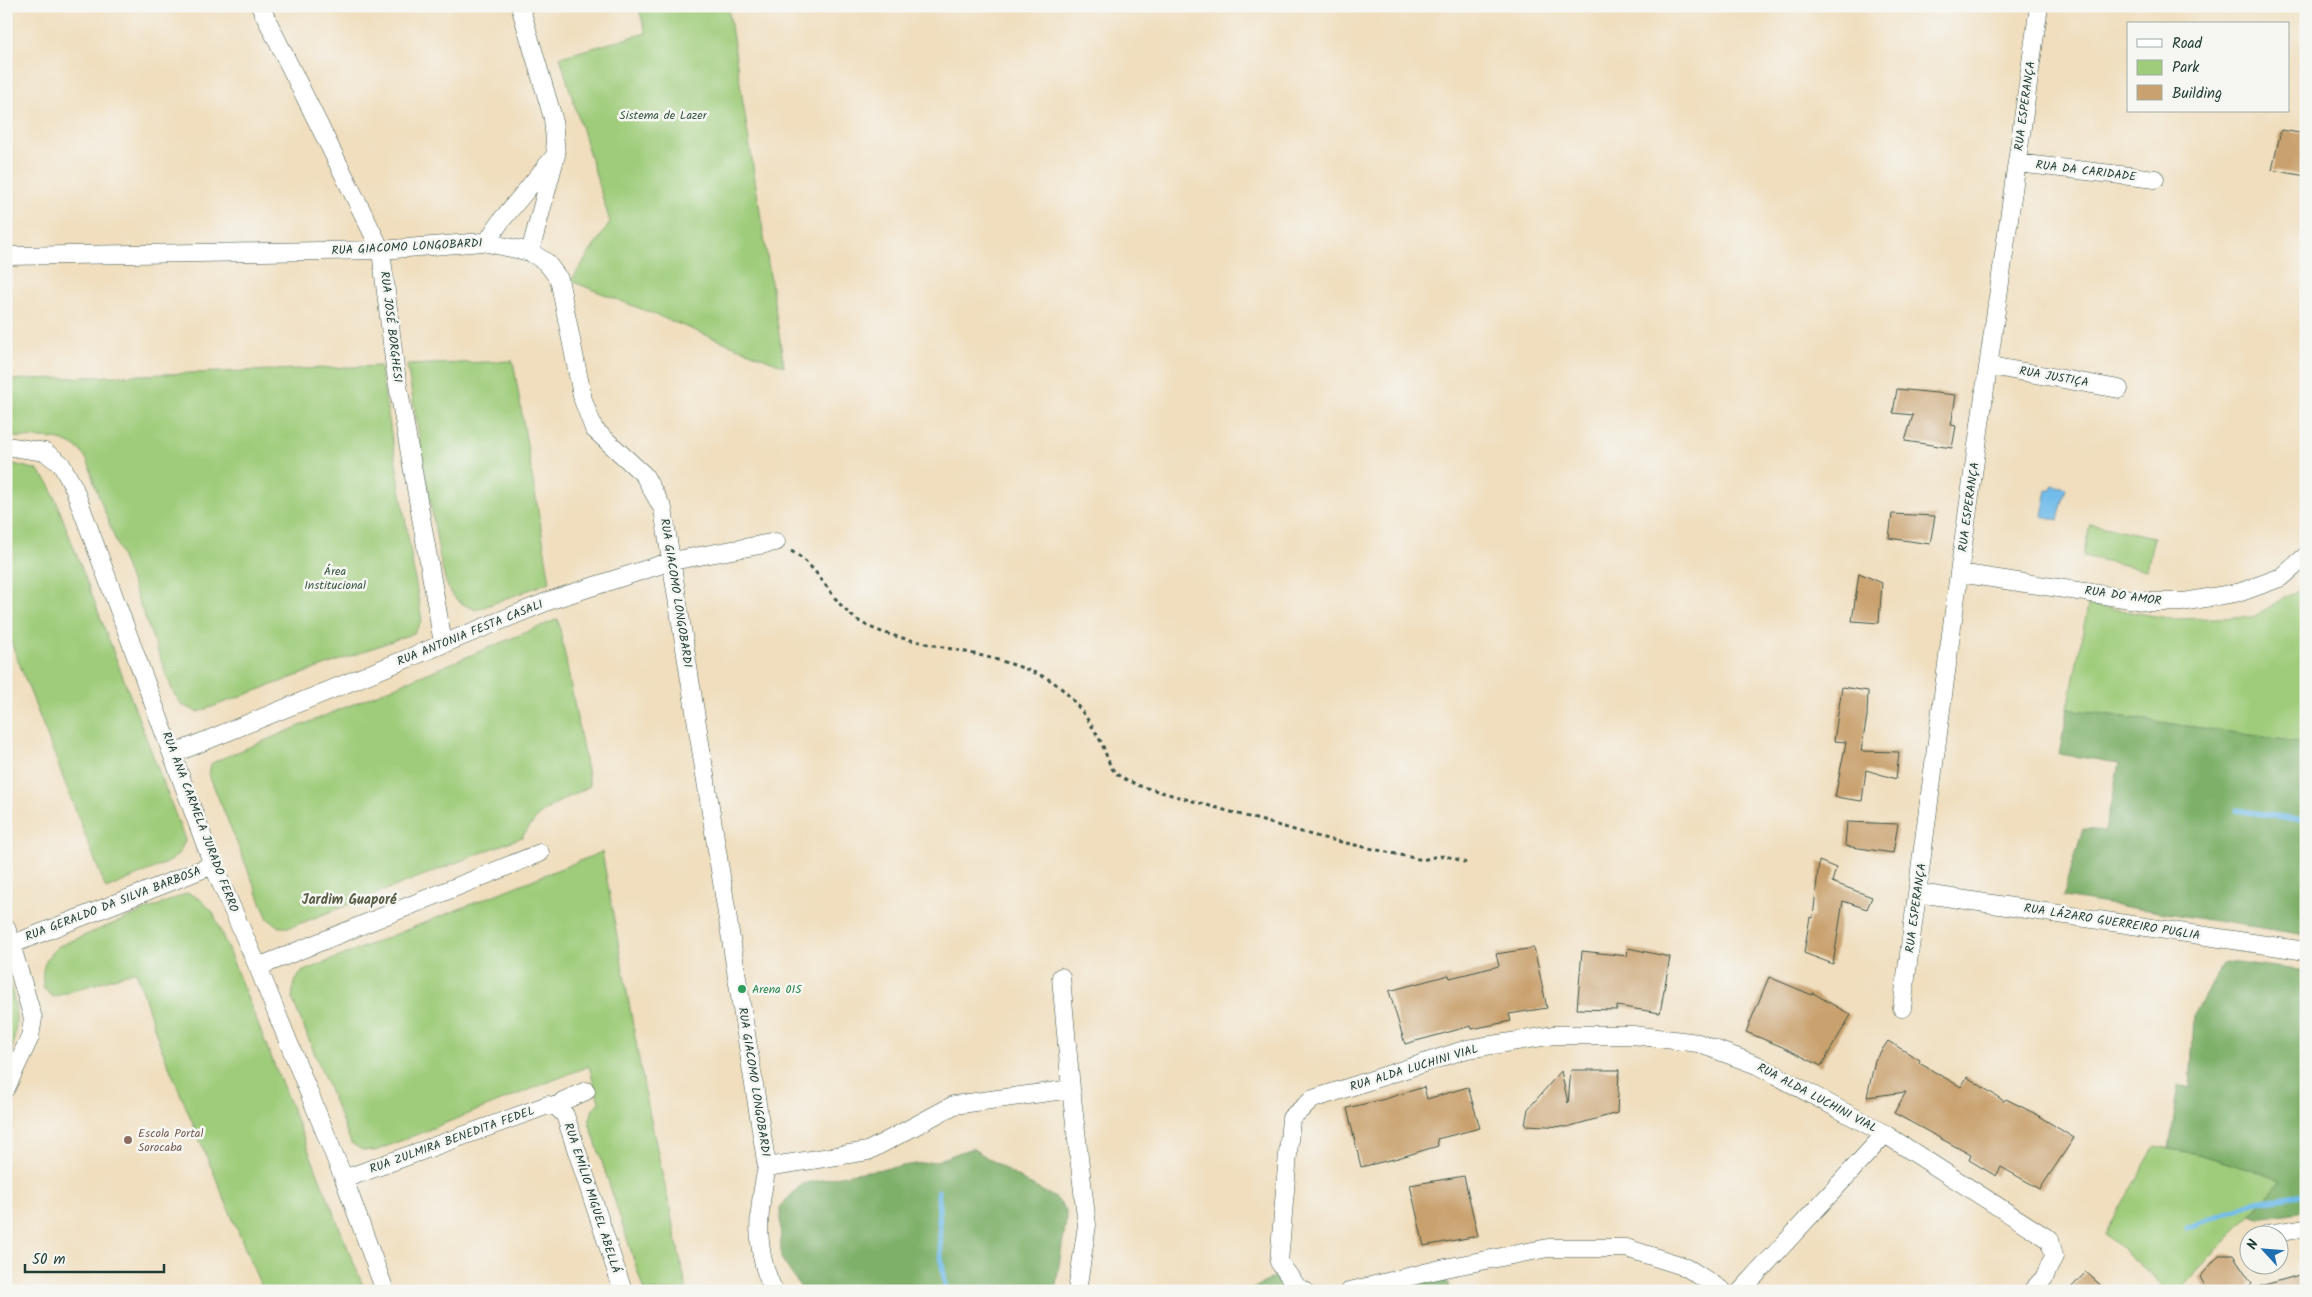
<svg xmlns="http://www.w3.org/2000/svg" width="2312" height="1297" font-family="Kalam,sans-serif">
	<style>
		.green { fill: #9fcc7a; stroke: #5f8457 }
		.forest { fill: #7fb06a; stroke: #4f764f }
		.water { fill: #72bcea; stroke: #487c8f }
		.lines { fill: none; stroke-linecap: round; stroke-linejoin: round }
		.stream { stroke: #72bcea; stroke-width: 5.5 }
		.building { fill: #c9a16e }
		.street-casing { stroke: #3e5549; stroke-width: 19 }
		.path { stroke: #3e5549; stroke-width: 3; stroke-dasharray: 4 4; stroke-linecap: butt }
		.street { stroke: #fff; stroke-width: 18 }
		.leisure-dot { fill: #2e9e5b; stroke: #f6f6f2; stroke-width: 2 }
		.education-dot { fill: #8d6e63; stroke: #f6f6f2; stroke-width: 2 }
		.labels { text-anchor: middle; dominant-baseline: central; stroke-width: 5; stroke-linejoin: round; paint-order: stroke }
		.street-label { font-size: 12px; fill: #1f3d34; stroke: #f6f6f2 }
		.park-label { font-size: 12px; fill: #395a42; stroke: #f6f6f2 }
		.leisure-label { font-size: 12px; fill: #27864d; stroke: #f6f6f2; text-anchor: start }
		.education-label { font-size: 12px; fill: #785e54; stroke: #f6f6f2; text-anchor: start }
		.neighbourhood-label { font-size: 14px; font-weight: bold; fill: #5a6048; stroke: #f6f6f2 }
	</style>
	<rect width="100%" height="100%" fill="#f6f6f2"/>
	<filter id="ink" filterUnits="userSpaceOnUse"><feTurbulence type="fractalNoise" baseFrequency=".02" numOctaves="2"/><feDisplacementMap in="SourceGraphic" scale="10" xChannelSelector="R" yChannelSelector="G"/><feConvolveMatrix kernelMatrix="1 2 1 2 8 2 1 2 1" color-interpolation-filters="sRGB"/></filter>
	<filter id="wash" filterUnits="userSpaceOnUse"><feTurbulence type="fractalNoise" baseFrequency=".0096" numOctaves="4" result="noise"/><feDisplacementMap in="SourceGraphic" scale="20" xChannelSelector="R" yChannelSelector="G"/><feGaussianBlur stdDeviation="1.12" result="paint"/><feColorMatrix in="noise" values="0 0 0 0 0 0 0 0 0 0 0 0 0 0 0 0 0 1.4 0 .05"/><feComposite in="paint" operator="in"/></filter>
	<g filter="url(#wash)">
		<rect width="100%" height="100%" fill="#f0debe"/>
		<path class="green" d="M638,6h90l56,360 -213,-85 39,-59 -50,-165 86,-24z
			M513,361l37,221 -74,28c-27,-10 -28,-20 -35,-46l-34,-199z
			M380,366l42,255 -8,12 -216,79 -16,-7 -9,-13 -78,-206c-3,-8 -4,-18 -8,-26 -17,-30 -52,-19 -81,-24v-56z
			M6,462l32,8 12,15 135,355 -5,12 -9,9 -65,28 -100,-260z
			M2090,524l64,13 -7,33 -64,-14z
			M2306,585v158l-238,-34 20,-104 86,14 79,-2z
			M558,619l32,167 -37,19 -15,11 -16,21 -231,90h-12l-11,-8 -59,-144 2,-11 7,-4z
			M602,852l42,235 43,204h-43l-55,-169 4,-13 6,-7 -10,-36 -214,85 -13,-1 -11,-7 -59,-145 2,-14 7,-12z
			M188,893l12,6 13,13 152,379h-102l-103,-246 -24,-74 -83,26 -9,-8c-3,-20 -1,-30 15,-43z
			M6,973c14,39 13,56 0,96z
			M2155,1146l44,8 84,26 -104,111h-9l-65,-57z"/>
		<path class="forest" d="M2068,709l238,34v192l-243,-38 20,-68 22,2 14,-68 -60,-9z
			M2237,962l69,9v240l-47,7 -8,-4 31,-34 -83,-26 -30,-5 10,-64 11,3 4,-73 28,-50z
			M972,1148l55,35 29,15 10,12v11l-11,70h-252l-22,-33 -1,-52 22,-22 53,-11 81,-12z
			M1278,1275l12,16h-41z
			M1446,1277l4,14h-61l56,-14z"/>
		<path class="water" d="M2053,485l13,3 -8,32 -16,-4 5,-26h4z"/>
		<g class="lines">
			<path class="stream" d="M2236,810l66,10 4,-3
				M938,1191l3,66 5,34
				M2187,1228l70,-27 49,-7"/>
		</g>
		<g id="blocks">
			<path class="building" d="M2281,130l25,4v42l-34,-6z
				M1897,389l59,6 -5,30 5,1 -4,22 -47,-7 8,-26 -20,-2z
				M1892,514l43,2 -5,28 -41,-6z
				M1859,573l23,10 -3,40 -27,-2z
				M1842,687l26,4 -1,25 -6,35 38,1 -3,27 -30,-9 -4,31 -27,-4 11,-55 -12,-1z
				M1847,822l51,2 -5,29 -48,-7z
				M1819,861l17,7 -4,14 40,15 -5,12 -24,-8 -10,63 -29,-11 6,-36 3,1z
				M1534,948l13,60 -38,6 2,7 -39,8 -1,-3 -66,18 -16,-53 60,-16 1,3 49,-12 -3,-12z
				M1628,948l42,9 -10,56 -43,-7v4l-40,-1 5,-58 45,5z
				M1769,977l43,18 1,-2 38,22 -30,51 -36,-18 -39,-16z
				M1888,1041l32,19 -1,3 42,24 6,-10 37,24 2,-2 28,14 40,25 -34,51 -39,-22 -5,9 -27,-16 2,-5 -77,-42 12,-21 -39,5 8,-37z
				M1571,1070h48l-2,43 -50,14 -42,-2 3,-16 33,-38 7,32z
				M1424,1087l3,12 41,-12 12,41 -43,11 1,7 -40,12 -37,9 -14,-59 38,-9z
				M1464,1176l14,60 -54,10 -14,-61z
				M2219,1255h14l19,28 -7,8h-37l-8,-14z
				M2086,1272l21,19h-39z
				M2306,1273v18h-48v-4z"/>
		</g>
	</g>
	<g filter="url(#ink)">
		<use href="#blocks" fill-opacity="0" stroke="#3e5549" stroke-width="1"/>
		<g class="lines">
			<defs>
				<path id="street" d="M260,6l121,244 14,118 48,275
					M520,6l33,112 3,37 -26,97
					M2017,163l138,16
					M487,242l13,-20 54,-65
					M6,256l375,-6 102,-8 47,10 16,10 13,17 24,121 11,29 50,46 19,34 104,658c-9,43 -14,83 7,124
					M1990,366l129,23
					M6,446l39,6 16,12 13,24 139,377 45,102 86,212 41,112
					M1959,573l191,29h33l58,-10 41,-15 24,-21
					M173,754l378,-154 121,-39 104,-19
					M1919,893l387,58
					M6,927l27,91 -3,19 -24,51
					M13,944l200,-79
					M258,967l282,-114
					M1061,977l10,112 16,136 -10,66
					M1902,1008l57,-435 80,-567
					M557,1107l8,8 58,176
					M767,1167l101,-16 86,-46 117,-16
					M344,1179l204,-74 9,2 6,-6 23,-10
					M2268,1234l38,-6
					M1305,1291l-7,-3 -19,-26 12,-144 22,-19 154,-50 87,-14h79l65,8 59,22 128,69 165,106 4,16 -10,22 -12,13
					M1350,1291l95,-23 103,-20h78l60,19 37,24
					M1741,1291l144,-157"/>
			</defs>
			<use href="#street" class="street-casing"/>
			<path class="path" d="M791,551c33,19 39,53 71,72 23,13 50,17 76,23 37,8 78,16 112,34 19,11 40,41 50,60 6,11 7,22 14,31 5,7 19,11 26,15l179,51 104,23c18,-6 25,-5 43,3"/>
			<use href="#street" class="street"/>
		</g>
	</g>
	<circle class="leisure-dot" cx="742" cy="989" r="5"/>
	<circle class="education-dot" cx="128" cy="1140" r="5"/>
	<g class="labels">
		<g class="street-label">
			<text transform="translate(2025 106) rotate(-82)">RUA ESPERANÇA</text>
			<text transform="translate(2086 171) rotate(7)">RUA DA CARIDADE</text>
			<text transform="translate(407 247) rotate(-3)">RUA GIACOMO LONGOBARDI</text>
			<text transform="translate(391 327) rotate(83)">RUA JOSÉ BORGHESI</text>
			<text transform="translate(2054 377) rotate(10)">RUA JUSTIÇA</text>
			<text transform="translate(1969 507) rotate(-82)">RUA ESPERANÇA</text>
			<text transform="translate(676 593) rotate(81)">RUA GIACOMO LONGOBARDI</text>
			<text transform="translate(2123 596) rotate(8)">RUA DO AMOR</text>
			<text transform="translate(470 633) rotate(-22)">RUA ANTONIA FESTA CASALI</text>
			<text transform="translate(200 822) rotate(69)">RUA ANA CARMELA JURADO FERRO</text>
			<text transform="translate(113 904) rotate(-21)">RUA GERALDO DA SILVA BARBOSA</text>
			<text transform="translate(1916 908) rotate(-82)">RUA ESPERANÇA</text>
			<text transform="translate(2112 922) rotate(9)">RUA LÁZARO GUERREIRO PUGLIA</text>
			<text transform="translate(1414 1068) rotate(-17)">RUA ALDA LUCHINI VIAL</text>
			<text transform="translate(754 1082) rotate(81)">RUA GIACOMO LONGOBARDI</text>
			<text transform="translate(1817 1098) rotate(28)">RUA ALDA LUCHINI VIAL</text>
			<text transform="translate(452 1140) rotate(-20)">RUA ZULMIRA BENEDITA FEDEL</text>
			<text transform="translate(592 1198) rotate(72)">RUA EMÍLIO MIGUEL ABELLÁ</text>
		</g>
		<g class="park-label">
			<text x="663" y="115">Sistema de Lazer</text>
			<text x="335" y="571">Área<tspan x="335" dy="14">Institucional</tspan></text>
		</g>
		<g class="leisure-label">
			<text x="752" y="989">Arena 015</text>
		</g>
		<g class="education-label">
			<text x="138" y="1133">Escola Portal<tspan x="138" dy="14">Sorocaba</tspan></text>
		</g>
		<g class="neighbourhood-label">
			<text x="349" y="900">Jardim Guaporé</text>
		</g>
	</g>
	<rect width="2312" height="1297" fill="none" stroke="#f6f6f2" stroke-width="25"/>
	<rect x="2127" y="22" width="162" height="90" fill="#f6f6f2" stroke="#a0aca6"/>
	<rect x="2137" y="39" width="25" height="8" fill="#ffffff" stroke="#a0aca6"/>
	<text x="2172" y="48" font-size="15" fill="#1f3d34">Road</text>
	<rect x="2137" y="60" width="25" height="15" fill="#9fcc7a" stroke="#a0aca6"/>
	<text x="2172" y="72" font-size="15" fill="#1f3d34">Park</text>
	<rect x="2137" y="85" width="25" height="15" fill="#c9a16e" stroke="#a0aca6"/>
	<text x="2172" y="98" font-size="15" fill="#1f3d34">Building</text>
	<g transform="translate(2264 1250) rotate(296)"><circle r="24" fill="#f6f6f2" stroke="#a0aca6"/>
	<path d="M0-4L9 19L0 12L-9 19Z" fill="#1f6fb2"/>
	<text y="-8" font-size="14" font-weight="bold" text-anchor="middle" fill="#1f3d34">N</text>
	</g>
	<path d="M25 1264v8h139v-8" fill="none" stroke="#1f3d34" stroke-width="2.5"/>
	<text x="32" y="1264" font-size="15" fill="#1f3d34" stroke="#f6f6f2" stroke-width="4" paint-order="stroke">50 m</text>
</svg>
